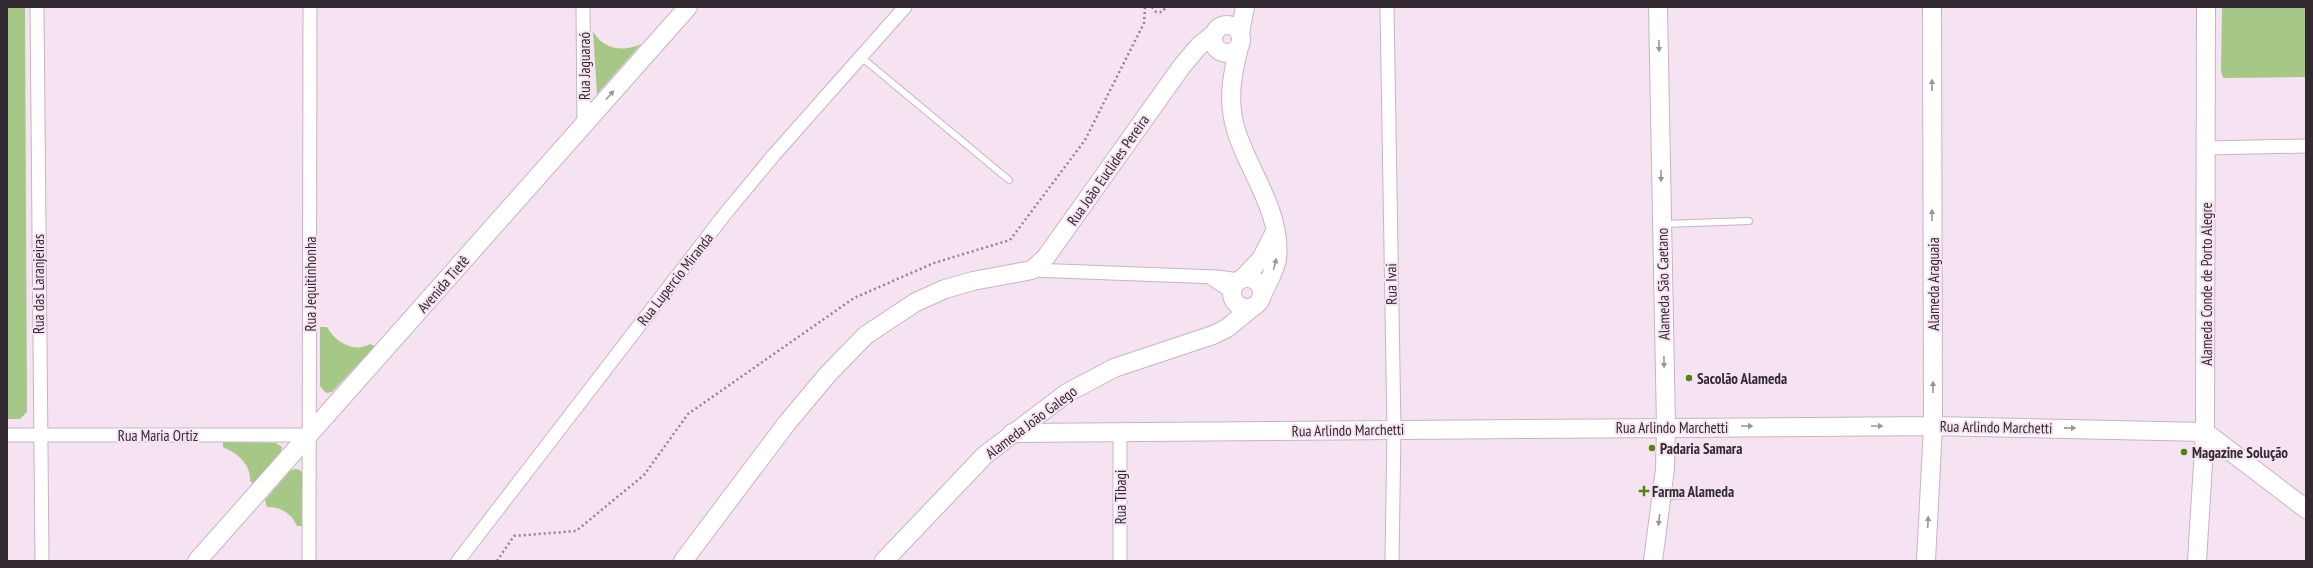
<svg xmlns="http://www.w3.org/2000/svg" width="2313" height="568" font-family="'PT Sans Narrow',sans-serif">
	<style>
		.green { fill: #a5c886 }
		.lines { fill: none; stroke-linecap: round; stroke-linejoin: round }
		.lane-casing { stroke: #c7b4c3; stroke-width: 8 }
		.street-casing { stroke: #c7b4c3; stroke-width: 15 }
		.secondary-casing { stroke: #c7b4c3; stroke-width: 20 }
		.path { stroke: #90838d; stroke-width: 2.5; stroke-dasharray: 2 3; stroke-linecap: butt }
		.lane { stroke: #fff; stroke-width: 6 }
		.street { stroke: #fff; stroke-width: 13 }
		.secondary { stroke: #fff; stroke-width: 18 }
		.oneway { fill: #999598 }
		.poi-dot { fill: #548312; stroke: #f6e3f2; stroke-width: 1.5 }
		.labels { text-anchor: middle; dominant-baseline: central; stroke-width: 4; stroke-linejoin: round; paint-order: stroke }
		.street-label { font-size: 15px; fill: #332b31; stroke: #f6e3f2 }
		.poi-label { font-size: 15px; font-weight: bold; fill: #332b31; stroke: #f6e3f2; text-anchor: start }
	</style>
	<rect width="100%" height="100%" fill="#f6e3f2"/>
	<path class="green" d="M7,7h18l2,405 -7,7h-13z
		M2222,7h83l1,70 -83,1 -2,-7z
		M593,31c10,19 31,21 48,13l-44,50z
		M320,327h7c9,16 27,26 43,17l5,2 -43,46 -6,1 -6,-7z
		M223,442l53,1 6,4 -2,8 -26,29 -4,-3c1,-17 -13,-28 -27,-34z
		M296,469l4,1 3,5v51h-6c-5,-12 -17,-20 -30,-19l-2,-7 26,-30z"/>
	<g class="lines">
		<defs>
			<path id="lane" d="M861,57l148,123
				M1664,224l85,-3
				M1664,496l66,-2"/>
			<path id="street" d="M37,7l5,554
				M583,7l1,118
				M1387,7l7,423 -2,131
				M2206,148l100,-2
				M1032,270l185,7 22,3
				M1211,278l21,14
				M7,435h303
				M309,561l1,-554
				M458,561l267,-347 48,-58 132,-149
				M1120,561v-128"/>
			<path id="secondary" d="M1213 39a14 14 0 1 1 28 0a14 14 0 1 1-28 0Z
				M1240,33l5,-26
				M1239,47c-7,28 -12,54 -3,83 13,43 46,82 41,129 -2,12 -10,25 -15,36
				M1243,278l18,-19 14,-27
				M1232 293a15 15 0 1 1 30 0a15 15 0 1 1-30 0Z
				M1012,433l921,-7 272,6 101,77
				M197,561l491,-554
				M683,561l104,-138 41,-49 38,-39 50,-33 29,-13 28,-8 59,-11 14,-13 136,-191 17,-20 16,-13
				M884,561l101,-106 82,-62 47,-25 99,-33 14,-7 26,-21
				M1653,561l12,-92 1,-42 -8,-420
				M1926,561l7,-135 -1,-419
				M2197,561l8,-129 1,-425"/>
		</defs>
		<use href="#lane" class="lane-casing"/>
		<use href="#street" class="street-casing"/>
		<use href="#secondary" class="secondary-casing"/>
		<path class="path" d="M1152,7l4,5h6l4,-5
			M497,561l17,-25 62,-5 68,-56 44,-61 166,-116 80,-35 76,-23 75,-100 59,-117 1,-15 2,-1"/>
		<use href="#lane" class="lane"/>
		<use href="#street" class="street"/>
		<use href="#secondary" class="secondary"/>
	</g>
	<defs><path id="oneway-solid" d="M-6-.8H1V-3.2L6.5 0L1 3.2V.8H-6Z"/></defs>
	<g class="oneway">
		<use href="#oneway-solid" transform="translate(1659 46) rotate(89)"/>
		<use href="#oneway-solid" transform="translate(1932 85) rotate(-90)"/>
		<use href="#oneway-solid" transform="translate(610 95) rotate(-49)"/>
		<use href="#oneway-solid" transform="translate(1661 176) rotate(89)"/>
		<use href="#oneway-solid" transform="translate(1932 215) rotate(-90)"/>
		<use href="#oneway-solid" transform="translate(1275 264) rotate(-75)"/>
		<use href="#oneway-solid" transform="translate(1664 362) rotate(89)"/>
		<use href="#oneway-solid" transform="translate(1933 387) rotate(-90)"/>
		<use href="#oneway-solid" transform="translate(1747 426)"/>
		<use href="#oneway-solid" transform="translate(1877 426)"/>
		<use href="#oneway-solid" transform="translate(2070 428) rotate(1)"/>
		<use href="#oneway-solid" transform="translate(1659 520) rotate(97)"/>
		<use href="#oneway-solid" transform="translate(1928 522) rotate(-87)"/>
	</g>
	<g class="poi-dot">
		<circle cx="1689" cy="378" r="4"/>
		<circle cx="1652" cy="448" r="4"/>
		<circle cx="2184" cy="452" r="4"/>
		<path d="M1642 485h4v4h4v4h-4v4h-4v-4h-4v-4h4z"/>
	</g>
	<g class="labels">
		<g class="street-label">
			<text transform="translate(584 66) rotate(-90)">Rua Jaguaraó</text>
			<text transform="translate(1108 170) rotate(-55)">Rua João Euclides Pereira</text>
			<text transform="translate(675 279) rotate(-52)">Rua Lupercio Miranda</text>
			<text transform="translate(38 284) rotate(-90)">Rua das Laranjeiras</text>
			<text transform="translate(310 284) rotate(-90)">Rua Jequitinhonha</text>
			<text transform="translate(443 284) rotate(-49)">Avenida Tietê</text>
			<text transform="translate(1391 284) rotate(-91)">Rua Ivai</text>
			<text transform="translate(1663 284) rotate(-91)">Alameda São Caetano</text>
			<text transform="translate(1933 284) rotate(-90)">Alameda Araguaia</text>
			<text transform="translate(2206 284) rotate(-90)">Alameda Conde de Porto Alegre</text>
			<text transform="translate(1031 422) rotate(-37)">Alameda João Galego</text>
			<text x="1672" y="427">Rua Arlindo Marchetti</text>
			<text transform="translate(1996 427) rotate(1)">Rua Arlindo Marchetti</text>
			<text transform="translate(1348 430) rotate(-1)">Rua Arlindo Marchetti</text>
			<text x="158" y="435">Rua Maria Ortiz</text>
			<text transform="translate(1120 497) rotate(-90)">Rua Tibagi</text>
		</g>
		<g class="poi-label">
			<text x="1697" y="378">Sacolão Alameda</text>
			<text x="1660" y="448">Padaria Samara</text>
			<text x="2192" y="452">Magazine Solução</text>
			<text x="1652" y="491">Farma Alameda</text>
		</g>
	</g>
	<rect width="2313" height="568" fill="none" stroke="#332b31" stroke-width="16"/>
</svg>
